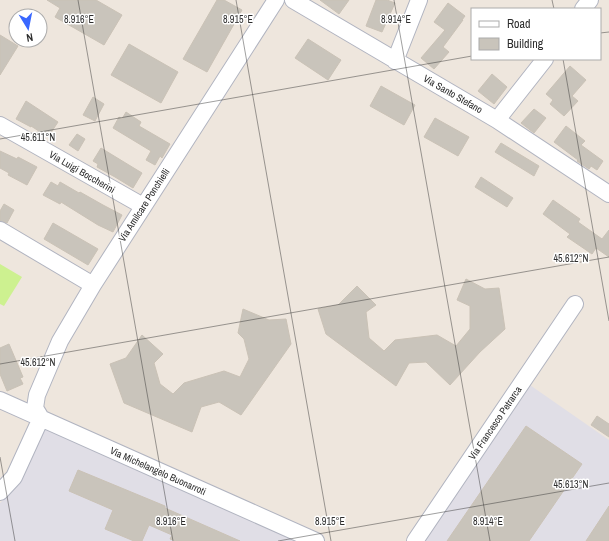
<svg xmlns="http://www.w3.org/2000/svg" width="609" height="541" font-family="'Archivo Narrow',sans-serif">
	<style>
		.industrial { fill: #e0dee6 }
		.pitch { fill: #cdf190 }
		.building { fill: #c9c4bb; stroke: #cac2b6 }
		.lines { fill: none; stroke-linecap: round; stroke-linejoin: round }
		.minor-casing { stroke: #b1b4c0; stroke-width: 18 }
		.minor { stroke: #fff; stroke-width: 16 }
		.ticks { fill: none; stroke: #2c2c2c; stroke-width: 1; stroke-opacity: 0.45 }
		.labels { text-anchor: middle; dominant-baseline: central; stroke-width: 3; stroke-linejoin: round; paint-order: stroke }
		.street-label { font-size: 10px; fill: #2c2c2c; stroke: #fff }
		.ticks-label { font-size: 10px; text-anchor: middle; fill: #2c2c2c; stroke: #fff; stroke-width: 3; stroke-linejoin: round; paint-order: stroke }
	</style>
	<rect width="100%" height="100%" fill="#eee6dd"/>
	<path class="industrial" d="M527,383l82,57v101h-187z
		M44,425l251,116h-295v-38l21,-22z"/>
	<path class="pitch" d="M0,264l22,13 -18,29 -4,-2z"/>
	<path class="building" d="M47,0h49l26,15 -18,30 -49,-28 5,-9z
		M217,0h7l18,10 -35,62 -24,-13z
		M320,0h29l-10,14z
		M376,0h11l8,3 -13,29 -16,-6z
		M448,3l17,13 -3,4h1l-20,27 6,5 -15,17 -13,-11 24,-28 -11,-8z
		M0,35l18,11 -18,29z
		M308,39l33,21 -13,20 -33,-22z
		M129,44l49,28 -17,31 -50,-28z
		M570,66l16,14 -14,16 6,5 -14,15 -14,-12 3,-4 -7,-6z
		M492,74l15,13 -13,17 -16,-13z
		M381,86l34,19 -11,20 -34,-19z
		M93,97l11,7 -9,17 -12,-6z
		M26,101l32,21 -10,15 -17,-11v1l-15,-8z
		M534,109l12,9 -12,15 -13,-10z
		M126,112l15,10 -2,4 31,18 -8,14 -2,-2 -5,9 -9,-5 5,-9 -38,-23 6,-11 3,2z
		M435,118l34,19 -11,19 -34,-19z
		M566,126l19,15 -4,4 22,16 -6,9 -6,-4 -2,3 -12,-8 1,-1 -24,-18z
		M77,134l8,5 -7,12 -9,-6z
		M501,143l38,23 -5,10 -39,-24z
		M101,148l41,25 -9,15 -18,-11 -18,-10 1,-3 -5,-3z
		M0,151l17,8 1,-2 19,10 -10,18 -19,-10 1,-2 -9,-5z
		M481,177l32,21 -6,9 -32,-20z
		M51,182l7,4 2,-4 19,11 1,-1 23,13 19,10 -9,17 -15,-7 -37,-23 -1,2 -17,-9z
		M553,200l27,19 -2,3 24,17 7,-9v27l-13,-9 -4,6 -25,-17 3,-3 -27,-20z
		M4,204l10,6 -7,13 -7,-2v-10z
		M53,223l45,26 -10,16 -44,-26z
		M466,279l19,10 14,-1 6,41 -25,23 -30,33 -24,-23 -17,1 -13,23 -70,-52 -8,-25 20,-4 19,-19 19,19 -10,7 3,26 15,13 11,-11 42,-5 19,11 14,-17v-23l-13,-6z
		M243,309l26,11 17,-1 5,25 -50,71 -22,-13 -18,5 -9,25 -68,-29 -14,-39 16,-6 16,-23 21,19 -9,9 6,21 13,10 11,-11 40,-12 16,6 9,-18 -5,-20 -6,-6z
		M9,344l14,33 -3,1 3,6 -16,7 -7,-17v-26z
		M597,416l12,8v13l-18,-12z
		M526,426l56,38 -53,77h-82z
		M78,470l87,36v2l75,33h-64l-6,-2 2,-4 -23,-10 -7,16h-8l-29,-12 8,-19 -44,-19z
		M609,506v35h-23z"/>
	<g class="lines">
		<defs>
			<path id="minor" d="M293,0l204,120 112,74
				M583,9l7,-9
				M395,61l24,-61
				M497,120l48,-61
				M0,125l143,81
				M0,230l93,55
				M0,400l316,141
				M0,492l14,-15 27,-59 -6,-10 2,-13 23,-54 33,-56 183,-285
				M415,541l160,-237"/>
		</defs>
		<use href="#minor" class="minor-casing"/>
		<use href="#minor" class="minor"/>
	</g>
	<path class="ticks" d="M78,0l95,541M236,0l95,541M394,0l96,541M552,0l2,9M600,33l9,-1M563,59l46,262M0,139l472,-83M0,364l609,-107M0,457l15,84M278,541l331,-58"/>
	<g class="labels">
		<g class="street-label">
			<text transform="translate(453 94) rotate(30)">Via Santo Stefano</text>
			<text transform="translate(82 172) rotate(30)">Via Luigi Boccherini</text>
			<text transform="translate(144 205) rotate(-57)">Via Amilcare Ponchielli</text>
			<text transform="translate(495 423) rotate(-56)">Via Francesco Petrarca</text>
			<text transform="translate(158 471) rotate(24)">Via Michelangelo Buonarroti</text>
		</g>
	</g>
	<g class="ticks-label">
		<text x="79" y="23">8.916°E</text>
		<text x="238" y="23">8.915°E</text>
		<text x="396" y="23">8.914°E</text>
		<text x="38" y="141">45.611°N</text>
		<text x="571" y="262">45.612°N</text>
		<text x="38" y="366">45.612°N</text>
		<text x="571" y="488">45.613°N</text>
		<text x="171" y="525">8.916°E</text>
		<text x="330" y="525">8.915°E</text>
		<text x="488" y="525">8.914°E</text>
	</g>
	<rect x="471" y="8" width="130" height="52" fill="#ffffff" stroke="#ababab"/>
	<rect x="479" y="21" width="20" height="6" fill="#ffffff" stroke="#ababab"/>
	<text x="507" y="28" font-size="12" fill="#2c2c2c">Road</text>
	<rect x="479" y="38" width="20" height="12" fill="#c9c4bb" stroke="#ababab"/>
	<text x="507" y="48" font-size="12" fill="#2c2c2c">Building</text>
	<g transform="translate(28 28) rotate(170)"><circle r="19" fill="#ffffff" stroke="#ababab"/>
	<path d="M0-3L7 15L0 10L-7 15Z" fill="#3967ff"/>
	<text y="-6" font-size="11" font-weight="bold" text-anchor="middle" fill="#2c2c2c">N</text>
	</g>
</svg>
